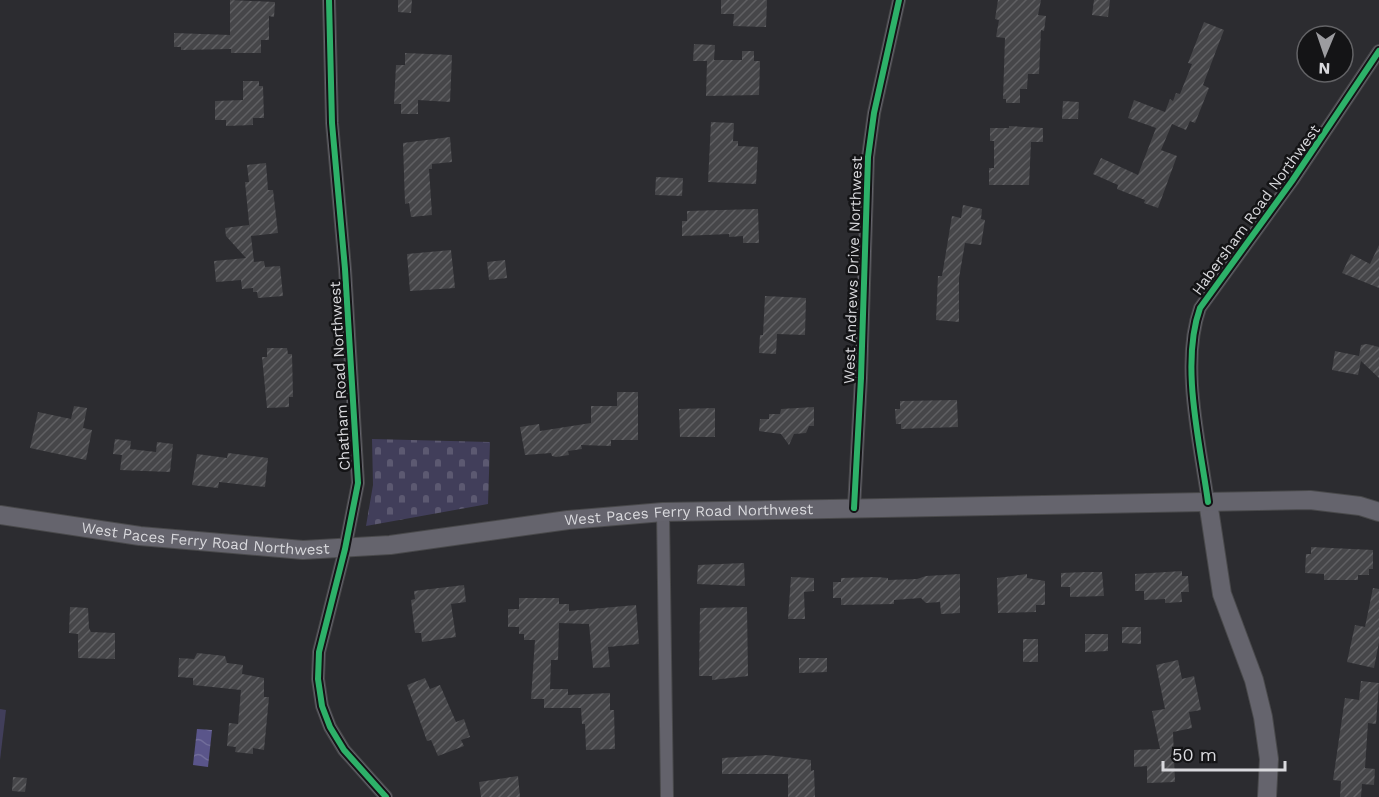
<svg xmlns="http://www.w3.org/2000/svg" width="1379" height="797" font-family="'Work Sans',sans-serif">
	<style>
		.cemetery { fill: url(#cemetery-stones) }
		.park { fill: #413e5a }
		.water { fill: url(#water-waves) }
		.building { fill: url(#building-hatch) }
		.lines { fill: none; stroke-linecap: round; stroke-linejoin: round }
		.street-casing { stroke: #49494b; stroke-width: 14 }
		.secondary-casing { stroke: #49494b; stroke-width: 20 }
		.street { stroke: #63626b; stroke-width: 12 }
		.secondary { stroke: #65646d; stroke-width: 18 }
		.cycleway-casing { stroke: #141416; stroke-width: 10 }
		.cycleway { stroke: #2db169; stroke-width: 6 }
		.labels { text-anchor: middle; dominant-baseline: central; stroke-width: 5; stroke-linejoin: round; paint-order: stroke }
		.street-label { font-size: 15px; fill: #d9d9dd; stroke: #141416 }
	</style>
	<defs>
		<pattern id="cemetery-stones" width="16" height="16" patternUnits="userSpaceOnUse" patternTransform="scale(1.5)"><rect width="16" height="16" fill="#413e5a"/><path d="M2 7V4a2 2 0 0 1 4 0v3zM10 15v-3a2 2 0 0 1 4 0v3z" fill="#5c5971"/></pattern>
		<pattern id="water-waves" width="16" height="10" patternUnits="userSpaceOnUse" patternTransform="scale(1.5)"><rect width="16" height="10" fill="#5a558a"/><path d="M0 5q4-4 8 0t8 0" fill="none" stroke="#716d9a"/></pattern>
		<pattern id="building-hatch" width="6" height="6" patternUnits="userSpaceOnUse" patternTransform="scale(1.5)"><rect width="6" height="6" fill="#464649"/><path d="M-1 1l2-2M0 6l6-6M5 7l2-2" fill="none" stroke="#606063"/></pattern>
	</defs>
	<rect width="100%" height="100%" fill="#2c2c30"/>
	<path class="cemetery" d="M372,439l118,3 -2,62 -122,22 7,-41z"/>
	<path class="park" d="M0,709l6,1 -6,50z"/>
	<path class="water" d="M197,729l15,1 -4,37 -15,-2z"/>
	<path class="building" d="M230,0l45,2 -1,15 -5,-1v24h-8v13h-30v-4l-50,1v-3h-7v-14l56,2z
		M398,0h14l-1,13 -13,-1z
		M721,0h46l-1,27 -33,-1 1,-12h-13z
		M998,0h43l-3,15 8,1 -2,15 -3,-1 -2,44h-11l-1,15h-7v14h-14v-4h-3l2,-61 -9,-1 3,-17 -4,-1z
		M1094,0h16l-2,17 -16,-2z
		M1204,22l20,8 -21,55 6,3 -14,35 -5,-2 -4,9 -14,-6 -11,26 16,6 -19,52 -14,-5 1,-3 -28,-11 1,-4 -25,-11 8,-16 37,17 18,-47 -28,-10 6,-18 31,12 5,-13 3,2 3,-8 4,1 12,-30 -4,-1z
		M694,44l21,1 -1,15h28v-9h12v10h6l-1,34 -53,1 1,-35h-14z
		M405,53l47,2 -2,47 -32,-2v14h-17v-10h-7l2,-39h9z
		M243,81h16v5h4l1,32h-11v7l-27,1v-6h-11v-19l28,-1z
		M1063,101l16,1 -1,17h-16z
		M711,122l23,1 -1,18h5v5l20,1 -2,37 -48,-2z
		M1009,126l34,2v14h-12l-2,43h-40v-17h5v-27h-4v-13h19z
		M450,137l2,25 -20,2v5h-3l3,46 -21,2 -2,-14 -4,1 -2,-61z
		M266,163l2,27h5l5,43 -27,3 3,26 10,-1 1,6 15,-1 3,30 -25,2 -1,-6h-4v-4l-11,1 -1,-9 -25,2 -2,-21 32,-3 -20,-22 -1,-8 24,-3 1,8 -5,-51h4l-2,-17z
		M656,177l27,1 -1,18 -27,-1z
		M963,205l19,4 -1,10 4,1 -4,25 -16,-2 -6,35v44l-23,-2 2,-44h4l10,-60 9,2z
		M758,209l1,34h-16v-7l-14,1v-3l-47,2v-15h5v-10z
		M1379,245v43l-37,-15 9,-19 19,10z
		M451,250l4,38 -45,3 -3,-37z
		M505,260l2,18 -18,2 -2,-18z
		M765,296l41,2 -1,37 -28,-1 -1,20 -17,-1 1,-18h3z
		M1367,344l12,3v31l-18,-17 -3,14 -26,-5 3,-19 24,5 2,-11z
		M267,348h20l1,6h4l1,43h-4v10l-22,1 -5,-51h5z
		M617,392h21v48h-27v6l-30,-1 1,4 -14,2 1,4 -13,2 -4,-1 -1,-3 -26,2 -5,-28 19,-3 1,7 51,-8v-17h26z
		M957,400l1,27 -57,2v-5h-5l-1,-15h5v-8z
		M74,406l13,2 -4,20 9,2 -6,30 -56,-12 8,-36 33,7z
		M814,407v19h-5l-3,7 -12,1 -5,11 -8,-11 -22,-3 1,-12h9v-5h11l1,-5z
		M715,408v29h-35l-1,-28z
		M115,439l16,2 -1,8 26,3 1,-10 16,2 -3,28 -50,-2 2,-15 -9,-1z
		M228,453l40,5 -3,29 -46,-5 -1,6 -26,-3 5,-31 30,4z
		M1311,547l62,3v19h-4v6h-11v5h-34v-6l-19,-1 1,-19h5z
		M744,563l1,23 -48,-2 1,-19z
		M1182,571v5h6l1,16h-8l1,10 -17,1v-4l-21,1v-9h-9v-17z
		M1086,572h16l2,24 -34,1v-10h-9v-14z
		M960,574v39l-19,1 -1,-12 -14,1 -5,-5 -27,2v4l-53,1v-7h-8v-16h8v-4l34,-1 13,1v2l29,-1 9,-3z
		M1027,574v4l18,3v24h-9v7l-38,1 -1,-35z
		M791,577l23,1v13l-10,1 1,27h-17z
		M464,585l2,17 -15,2 5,33 -34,5 -1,-9h-6l-4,-33 4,-1 -1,-8z
		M1373,588l6,1v53l-5,26 -27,-6 8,-37 10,2z
		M519,598h40v6h10v7l67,-6 3,39 -31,3 2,20 -17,1 -4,-44 -30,-1 -1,37h-7l-1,29h18v6l42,-2v17h4l1,39 -29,1 -1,-26h-3l-1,-16h-37v-9h-13l4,-59h-11v-6h-5v-7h-11v-18h11z
		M70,607l18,1 1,20 2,4 24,1v26l-37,-1v-24l-9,-1z
		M747,607l1,69 -36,4v-4h-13l1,-68z
		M1122,627h19v17l-19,-1z
		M1085,634h23v17l-23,1z
		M1023,639h15v23h-15z
		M197,653l28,3 2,7 16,2 -1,9 22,4v19h5l-5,53 -11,-2v6l-18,-2 1,-5 -9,-1 2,-23 9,1 3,-34 -48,-5v-7l-15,-1 1,-19 15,1z
		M799,658h28v14l-28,1z
		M1178,660l4,19 12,-3 7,34 -12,2 3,16 -19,4 2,50 -28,1v-17l-13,1v-17l26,-1 -8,-38 13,-2 -9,-44z
		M425,678l5,11 10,-4 16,37 8,-3 6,18 -9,3 3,6 -26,10 -7,-16 -4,1 -20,-56z
		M1361,681l18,2 -3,41 -8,-1 -3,45 10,1 -1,16 -12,-1 -1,13h-21l1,-16 -8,-1 12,-82 14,2z
		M767,755l44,5v11l3,-1 1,27h-27v-23h-66v-16z
		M518,776l2,21h-39l-2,-15z
		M13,777l14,1 -2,14 -13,-1z"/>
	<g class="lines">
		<defs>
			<path id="street" d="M329,0l3,123 13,146 13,214 -13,66 -26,103 -1,27 4,27 8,21 14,23 42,47
				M1208,502c-8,-59 -28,-138 -8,-194l92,-127 87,-130
				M854,508l7,-130 7,-221 6,-44 25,-113
				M663,512l4,285"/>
			<g id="secondary">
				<path d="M1208,502l14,92 32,86 9,37 6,42 -2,38"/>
				<path id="s1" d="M0,515l140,21 163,14 87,-5 178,-25 95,-8 647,-12 50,6 19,6"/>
			</g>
		</defs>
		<use href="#street" class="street-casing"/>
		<use href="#secondary" class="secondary-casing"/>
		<use href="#street" class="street"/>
		<use href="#secondary" class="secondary"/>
		<defs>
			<path id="cycleway" d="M329,0l3,123 13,146 13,214 -13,66 -26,103 -1,27 4,27 8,21 14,23 42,47
				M1208,502c-8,-59 -28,-138 -8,-194l92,-127 87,-130
				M854,508l7,-130 7,-221 6,-44 25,-113"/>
		</defs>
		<use href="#cycleway" class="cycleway-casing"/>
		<use href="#cycleway" class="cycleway"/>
	</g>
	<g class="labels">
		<g class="street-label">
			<text transform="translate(1256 210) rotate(-54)">Habersham Road Northwest</text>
			<text transform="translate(853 270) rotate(-88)">West Andrews Drive Northwest</text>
			<text transform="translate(340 376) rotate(-93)">Chatham Road Northwest</text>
			<text stroke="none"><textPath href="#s1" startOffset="693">West Paces Ferry Road Northwest</textPath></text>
			<text stroke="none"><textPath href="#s1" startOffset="207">West Paces Ferry Road Northwest</textPath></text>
		</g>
	</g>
	<g transform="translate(1325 54) rotate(182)"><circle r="28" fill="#141416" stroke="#636366" stroke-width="1.5"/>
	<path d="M0-4.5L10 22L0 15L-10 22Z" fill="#9c9ca0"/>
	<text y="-9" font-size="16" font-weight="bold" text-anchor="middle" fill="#d9d9dd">N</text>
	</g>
	<path d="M1163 761v9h122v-9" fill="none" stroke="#d9d9dd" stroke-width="3"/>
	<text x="1172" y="761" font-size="18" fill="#d9d9dd" stroke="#141416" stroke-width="4.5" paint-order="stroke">50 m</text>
</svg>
